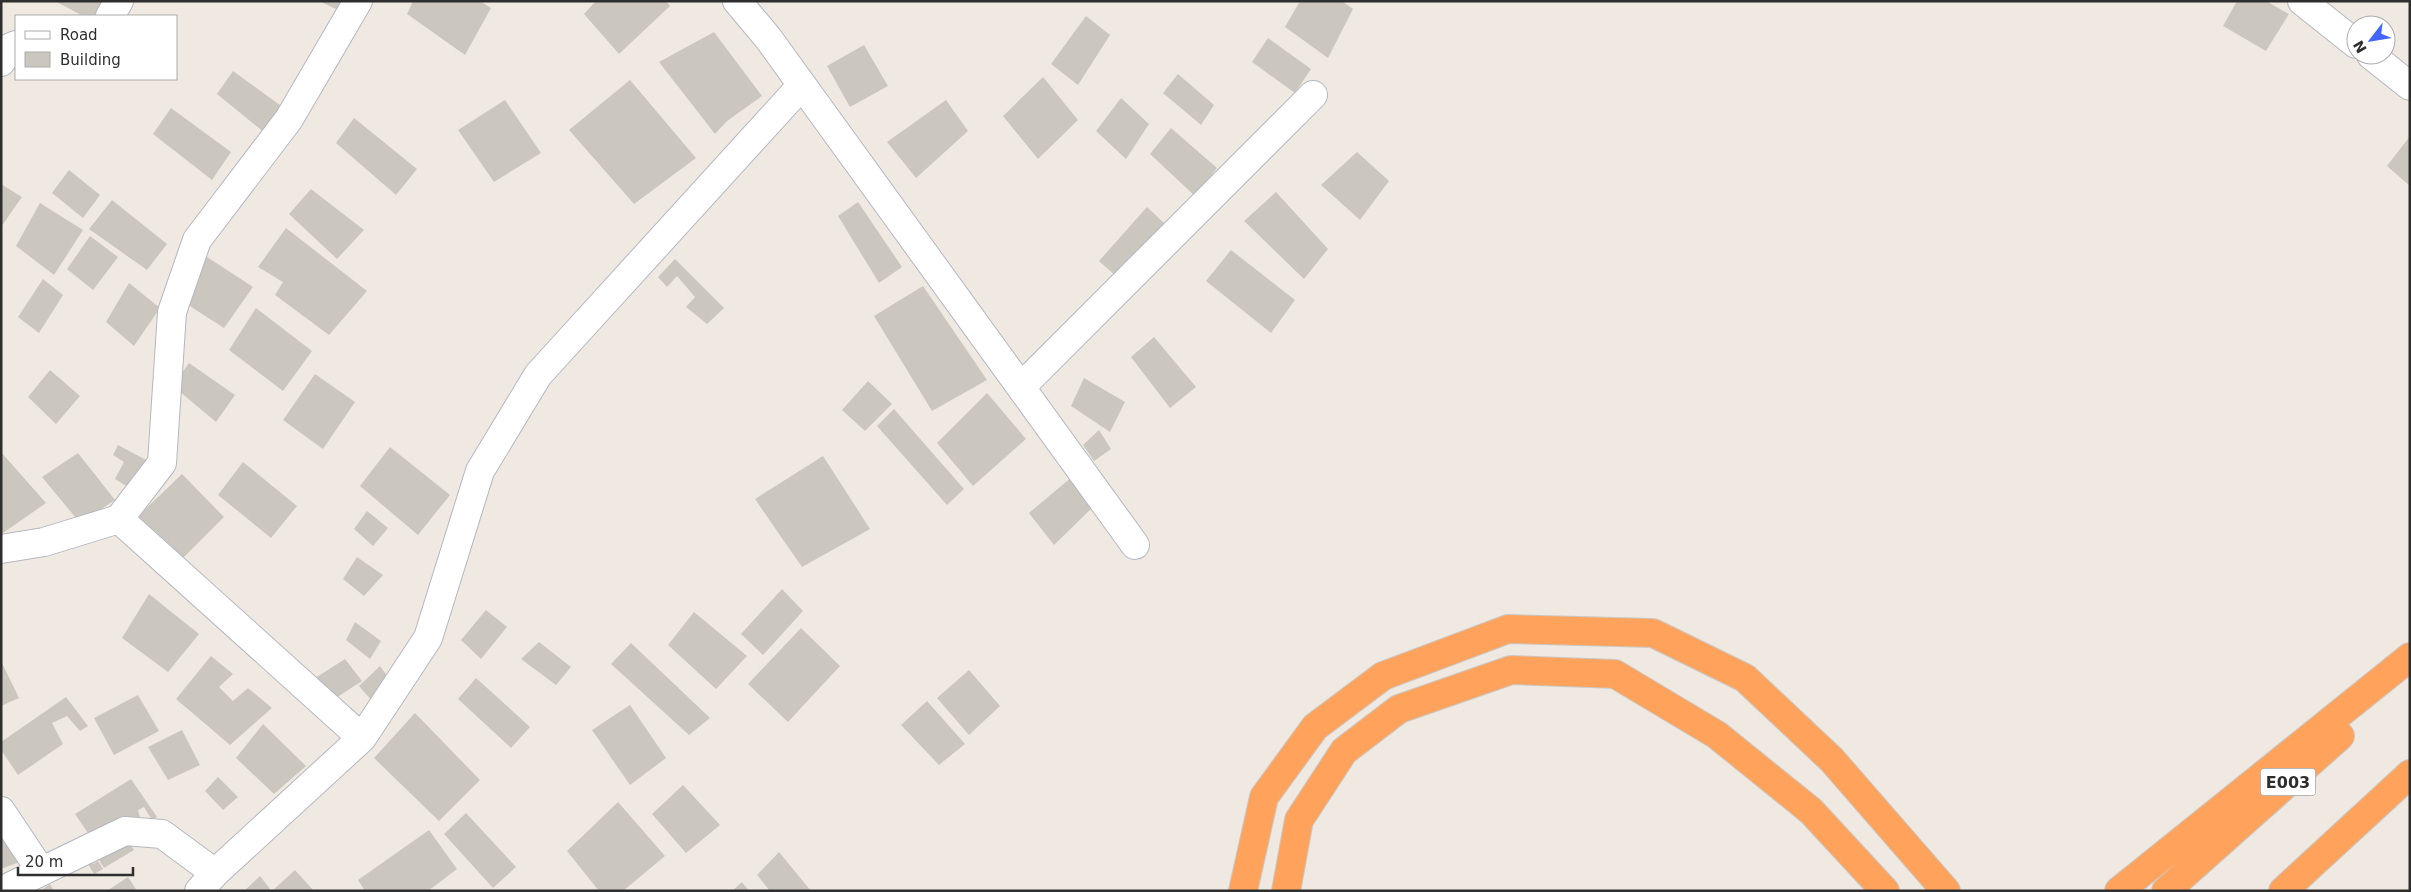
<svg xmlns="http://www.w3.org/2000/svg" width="2411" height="892" font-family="'DejaVu Sans',sans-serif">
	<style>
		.building { fill: #cbc7bf }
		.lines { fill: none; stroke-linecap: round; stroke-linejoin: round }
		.minor-casing { stroke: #b4b7c1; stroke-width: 30 }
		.highway-casing { stroke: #c9c9c9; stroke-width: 30 }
		.minor { stroke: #fff; stroke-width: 28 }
		.highway { stroke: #ffa35c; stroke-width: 28 }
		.labels { text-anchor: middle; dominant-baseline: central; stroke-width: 4; stroke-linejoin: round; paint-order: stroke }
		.shield { fill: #fff; stroke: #6d6d6d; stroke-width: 1 }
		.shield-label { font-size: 16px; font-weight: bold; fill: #2e2e2e }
	</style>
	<rect width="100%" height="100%" fill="#efe9e1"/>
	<path class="building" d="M55,1h57l-10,15h-19z
		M319,1h25l-4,10z
		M413,1h67l11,7 -26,47 -58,-41z
		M596,1h70l4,5 -51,48 -35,-40z
		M1300,1h42l11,8 -25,49 -43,-31z
		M2237,1h29l23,13 -23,37 -43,-25z
		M1086,16l24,19 -32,50 -27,-21z
		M714,32l48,64 -35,25 -12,13 -56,-72z
		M1268,38l43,31 -16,24 -43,-31z
		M864,45l24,41 -38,21 -23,-41z
		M233,71l51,37 -19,25 -48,-39z
		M1178,74l36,31 -13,20 -38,-32z
		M1043,77l35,43 -40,39 -35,-43z
		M630,80l66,78 -62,46 -65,-74z
		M1121,98l28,26 -23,35 -30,-28z
		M505,100l36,53 -47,29 -36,-52z
		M946,100l22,31 -52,47 -29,-36z
		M171,108l60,44 -19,28 -59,-46z
		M354,118l63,51 -21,26 -60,-52z
		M1171,128l46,40 -22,28 -45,-42z
		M2410,136v50l-23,-20z
		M1357,152l32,29 -29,39 -39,-35z
		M69,170l31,25 -17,23 -31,-25z
		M1,184l21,13 -21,30z
		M311,189l53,41 -27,29 -48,-45z
		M1276,192l52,57 -24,30 -60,-58z
		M112,200l55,44 -20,26 -58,-41z
		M858,202l44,65 -23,16 -41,-67z
		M40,203l43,27 -29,45 -38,-29z
		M1147,207l18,17 -49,52 -17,-15z
		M286,228l81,63 -38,44 -54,-40 8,-13 -25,-15z
		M90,236l28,21 -25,33 -26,-21z
		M1231,250l64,50 -24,33 -65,-52z
		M204,255l49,32 -29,41 -42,-27z
		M675,259l49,49 -17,16 -21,-17 9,-10 -18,-21 -10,11 -9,-10z
		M43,279l20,16 -24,38 -21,-16z
		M129,283l31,25 -26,38 -28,-24z
		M923,286l64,94 -55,31 -58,-95z
		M256,308l56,43 -29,40 -54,-41z
		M1154,337l42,50 -26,21 -39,-51z
		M189,363l46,32 -19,27 -43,-36z
		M50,370l30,26 -24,28 -28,-27z
		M315,374l40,28 -32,47 -40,-29z
		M1084,378l41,24 -15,30 -39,-26z
		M868,381l24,23 -27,27 -23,-21z
		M987,393l39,46 -53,47 -36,-43z
		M894,409l70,80 -17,16 -70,-79z
		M1099,430l12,19 -17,12 -11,-16z
		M118,445l30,16 -15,29 -18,-11 9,-17 -11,-7z
		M390,447l60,48 -32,40 -58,-49z
		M1,452l45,51 -43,30 -2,-2z
		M78,453l37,47 -35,23 -38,-46z
		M823,456l47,73 -68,38 -47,-68z
		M243,462l54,44 -26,32 -53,-43z
		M182,474l42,43 -46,46 -46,-41z
		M1073,476l22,29 -41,40 -25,-32z
		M367,511l21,17 -15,18 -19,-17z
		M357,557l26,18 -19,21 -21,-17z
		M782,589l21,22 -40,44 -22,-21z
		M149,594l50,40 -31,38 -46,-34z
		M486,610l21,17 -26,32 -20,-19z
		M694,612l53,44 -31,33 -48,-44z
		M355,622l26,19 -11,18 -24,-19z
		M801,628l39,38 -52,56 -40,-38z
		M539,642l32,25 -15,18 -35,-26z
		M631,643l79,75 -21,17 -78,-71z
		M211,656l22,18 -14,13 14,14 15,-13 24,20 -42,37 -54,-46z
		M345,659l17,22 -40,26 -21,-20z
		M1,661l18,37 -18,8z
		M380,666l13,18 -21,17 -13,-15z
		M969,670l31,36 -31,29 -32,-37z
		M476,678l54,49 -19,21 -53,-49z
		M138,695l21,36 -45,24 -20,-37z
		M66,697l22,29 -8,5 -13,-15 -15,7 11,21 -45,31 -17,-25v-8z
		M927,701l38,43 -26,21 -38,-40z
		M630,705l36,53 -36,27 -38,-55z
		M415,713l65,67 -41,41 -65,-63z
		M263,724l43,42 -32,28 -38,-36z
		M182,730l18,35 -32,15 -20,-33z
		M218,777l20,20 -15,13 -18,-19z
		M131,779l26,38 -5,3 -8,-13 -6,3 2,8 -46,24 -19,-28z
		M683,785l37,40 -34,28 -34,-39z
		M618,802l47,54 -42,35h-24l-32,-40z
		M466,813l50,54 -23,21 -49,-54z
		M1,819l24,41 -24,9z
		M429,830l28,39 -29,22h-63l-7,-11z
		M125,835l9,15 -30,18 -9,-15z
		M779,852l32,39h-41l-13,-16z
		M88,855l5,9 5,-3 5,8 -9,5 -6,-10 -16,9 -4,-6z
		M295,870l19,21h-42z
		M260,876l10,13 -2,2h-24z
		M128,877l9,14h-30z
		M742,882l7,9h-17z
		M50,884l4,7h-14z"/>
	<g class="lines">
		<defs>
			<path id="minor" d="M2302,1l54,43
				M110,16l9,-15
				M2371,55l39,31
				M1,62l10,-15 5,-2
				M802,85l333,460
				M1021,387l292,-292
				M119,519l243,219
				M1,549l43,-7 75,-23 43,-56 10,-151 25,-72 92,-121 69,-118
				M1,811l40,60
				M1,891l124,-60 37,3 53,39
				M199,891l16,-18 147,-135 66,-100 52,-167 58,-96 264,-290 -34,-47 -31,-37"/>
			<path id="highway" d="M1243,891l21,-94 51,-70 68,-51 125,-47 145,4 92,45 87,82 114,131
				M1286,891l13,-71 45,-69 55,-42 112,-39 104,4 102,61 94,76 74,80
				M2119,891l291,-234
				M2166,891l174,-155
				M2283,891l127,-117"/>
		</defs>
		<use href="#minor" class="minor-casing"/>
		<use href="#highway" class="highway-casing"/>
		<use href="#minor" class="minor"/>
		<use href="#highway" class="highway"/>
	</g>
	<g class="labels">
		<rect class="shield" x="2260.5" y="768.5" width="55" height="27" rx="4"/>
		<g class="shield-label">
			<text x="2288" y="782">E003</text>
		</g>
	</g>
	<rect width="2411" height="892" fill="none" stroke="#2e2e2e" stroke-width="5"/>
	<rect x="15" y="15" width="162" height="65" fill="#ffffff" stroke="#ababab"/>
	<rect x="25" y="31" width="25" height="8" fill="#ffffff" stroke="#ababab"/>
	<text x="60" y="40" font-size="15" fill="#2e2e2e">Road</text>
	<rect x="25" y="52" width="25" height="15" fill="#cbc7bf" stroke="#ababab"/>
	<text x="60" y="65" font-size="15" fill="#2e2e2e">Building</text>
	<g transform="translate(2371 40) rotate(239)"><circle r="24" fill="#ffffff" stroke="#ababab"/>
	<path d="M0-4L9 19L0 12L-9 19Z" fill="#4264fb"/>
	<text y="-8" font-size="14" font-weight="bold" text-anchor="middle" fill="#2e2e2e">N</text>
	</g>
	<path d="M18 867v8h115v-8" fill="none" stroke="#2e2e2e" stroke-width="2.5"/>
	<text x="25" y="867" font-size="15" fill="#2e2e2e" stroke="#ffffff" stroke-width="4" paint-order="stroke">20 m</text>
</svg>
